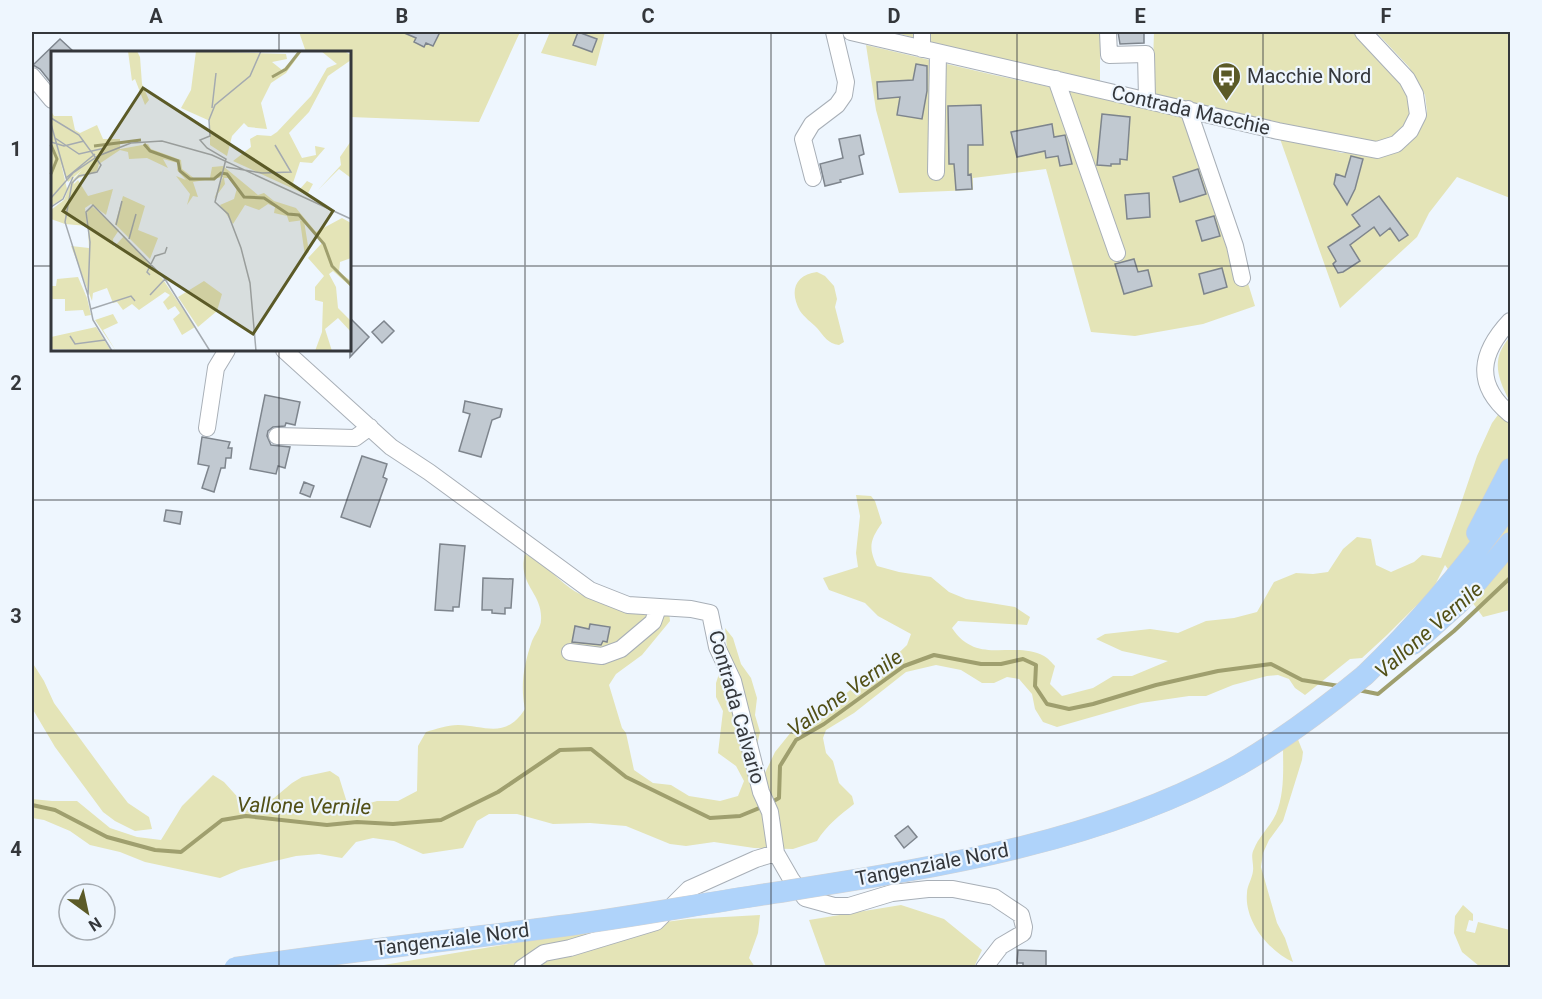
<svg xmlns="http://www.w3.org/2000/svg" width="1542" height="999" font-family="Roboto,sans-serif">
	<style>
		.green { fill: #e4e4b7 }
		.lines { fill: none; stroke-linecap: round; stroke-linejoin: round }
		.stream { stroke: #9f9f6e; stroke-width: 4 }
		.building { fill: #c1c9d1; stroke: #7e858d; stroke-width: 1.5 }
		.minor-casing { stroke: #a8afb7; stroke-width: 18 }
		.major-casing { stroke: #d2d3d4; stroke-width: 22 }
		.minor { stroke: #fff; stroke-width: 16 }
		.major { stroke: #afd3fa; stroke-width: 21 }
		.major-bridge-casing { stroke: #d2d3d4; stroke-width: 22; stroke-linecap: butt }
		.major-bridge { stroke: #afd3fa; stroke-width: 21 }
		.grid { fill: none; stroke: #34373b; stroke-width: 1.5; stroke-opacity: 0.55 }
		.labels { text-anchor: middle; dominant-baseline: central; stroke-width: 4.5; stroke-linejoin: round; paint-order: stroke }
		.poi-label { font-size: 20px; fill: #34373b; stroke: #eef6fe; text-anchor: start }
		.street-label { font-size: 20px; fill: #34373b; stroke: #eef6fe }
		.water-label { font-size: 21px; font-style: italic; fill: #525016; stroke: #eef6fe }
		.inset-river { fill: none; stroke: #9f9f6e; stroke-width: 3 }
		.inset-road { fill: none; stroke: #a4aab0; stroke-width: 1.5 }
		.view { fill: #5b5a27; fill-opacity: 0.15; stroke: #5b5a27; stroke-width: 3 }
		.inset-edge { fill: none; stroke: #34373b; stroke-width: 3 }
		.neatline { fill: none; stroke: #34373b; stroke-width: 2 }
		.grid-label { font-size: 20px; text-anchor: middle; font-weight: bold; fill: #34373b }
	</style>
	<rect width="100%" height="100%" fill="#eef6fe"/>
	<path class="green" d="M299,32h221l-41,90 -129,-5v-65h-44z
		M550,32h55l-9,34 -55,-13z
		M892,32h208v50l-114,-26z
		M1154,32h201c14,16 50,49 55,69 3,10 -1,19 -7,26 -14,15 -21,15 -42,15l-209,-47z
		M1376,32h134v166l-53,-21 -28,36 -12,24 -77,71 -61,-172 63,17 49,-1 30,-25 6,-15 -2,-17 -16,-28z
		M866,45l128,30 203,43 58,188 -52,18 -68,12 -44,-4 -45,-163 -73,9v12l-74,3 -23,-83z
		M817,272l8,4 9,10 3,13 -2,8 9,35 -5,3c-11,-1 -15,-9 -22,-17 -6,-6 -12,-10 -17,-17 -11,-20 -5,-36 17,-39z
		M1510,337v273l-27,7 -38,-52 -12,24 -46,46 -25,23 -12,1 -45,36 -10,-7 -6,-9 -11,-4 -11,1 -34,9 -27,11h-17l-48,7 -84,24 -14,-5 -8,-13 -3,-15 -13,-15 -12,-2 -13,6h-12l-21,-13 -25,-5 -30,7 -52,41 -28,17 -3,8 3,15 7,8 6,22 13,13 2,8c-14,11 -28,22 -37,37l-24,8 -39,-1 -40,-6 -28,4 -16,-2 -44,-18 -36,-3 -37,1 -36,-10h-28l-12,7 -14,27 -40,6 -29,-13 -21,-3 -17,4 -14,16 -23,-4 -23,2 -55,13 -21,9 -75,-16 -25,-10 -30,-7 -20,-14 -26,-11 -12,-2v-19l20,2h25l33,27 27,9 24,3 21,-34 31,-31 11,7 19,21 15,-1 16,-4 18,-15 10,-6 28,-6 9,6 10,32 28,-8h21l19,-10 1,-45 8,-14c10,-3 21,-7 32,-7 28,1 48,14 67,-16 -5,-24 -1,-45 7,-68 3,-7 9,-14 9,-21 2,-27 -24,-35 -16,-66 18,8 29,22 45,34 24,18 69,19 99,24l1,9 -28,34 -26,19 -7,11 13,43 4,5 8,37 19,13 18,2 18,11 31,5 18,-5 6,-15 -8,-15 -18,-13 5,-42 -7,-14v-14l11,-34 -2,-21 8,10 8,26 10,14 6,20 -2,17 5,17 -3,13 7,30 11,-23 21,-26 26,-13 32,-26 28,-18 25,-24 4,-11 -33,-18 -13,-13 -36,-13 -6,-12 35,-11 -2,-14 4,-37 -4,-21 15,1 4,5 7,22c-12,17 -14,24 -5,43l22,6 32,5 18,15 17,7 49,8 15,10 -3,8 -69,-4 -6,7c25,38 60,12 92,28 4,2 8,7 11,10l-5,18 12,12 31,-8 20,-12h19l36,-15 -46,-10 -26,-12 9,-5 45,-5 28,4 28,-12 28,-3 23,-6 17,-30 22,-9 17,1 15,-2 15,-23 14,-12 14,2 5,26 15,7 23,-10 8,-7 19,3 16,-43 20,-59 15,-33 17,-23c-12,-23 -18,-42 1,-63z
		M32,662l12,19 10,22 60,82 14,18 21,14 3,12 -17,2 -20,-10 -12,-9 -48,-65 -23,-39z
		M1297,737l6,15 -1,8 -19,61 -14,19 -6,13 -2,14 16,56 8,15 8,24c-24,-11 -49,-41 -46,-69 0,-7 5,-14 6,-22 1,-8 -3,-15 1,-22 5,-13 16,-22 22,-35 9,-21 7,-47 7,-69z
		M901,905l43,14 38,31 -8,17h-148l-17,-47z
		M1463,905l10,9v7l-4,-1 -3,11 9,2 3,-11 32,8v37l-31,-1 -17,-14 -8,-19 1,-17z
		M760,915l-2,18 -9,25 6,9 -389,1 173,-29 149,-20z"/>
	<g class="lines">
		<path class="stream" d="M1358,690l20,4 76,-63 56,-53
			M770,803l9,-5 1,-32 16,-26 28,-16 80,-58 30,-11 47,9h20l22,-5 13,6 -1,21 12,18 22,5 24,-5 63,-19 62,-14 53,-7 31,16 37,6
			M32,805l23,5 52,27 48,13 26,2 41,-32 24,-4 81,9 30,-3 36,2 48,-4 57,-28 62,-42 31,-1 35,28 84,41 30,-2 24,-10"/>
	</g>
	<path class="building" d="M402,32h38l-7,14 -7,-3 -2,4 -10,-5 2,-4z
		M578,32l19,7 -5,13 -19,-7z
		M1118,32h26v11l-24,1z
		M60,39l14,13h-22v32l-12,-15 -7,-4z
		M916,64l11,2v25l-5,28 -25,-4 3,-18 -22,2 -1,-17 36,-2z
		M981,105l2,40h-15v30l3,-1 1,15 -16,1 -2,-26h-5l-1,-58z
		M1102,114l28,3 -3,43 -7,-1v5h-9v2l-14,-1z
		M1052,124l2,13 11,-2 7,29 -12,2 -2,-10 -12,2 -1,-7 -28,6 -6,-25z
		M860,135l4,19 -5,2 4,18 -23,6 1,2 -16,4 -5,-22 23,-6 -4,-19z
		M1351,156l12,3 -8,30 -8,16 -13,-21 2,-10 9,3z
		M1198,169l8,25 -26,8 -7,-25z
		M1149,193l1,24 -23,2 -2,-24z
		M1379,196l29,39 -9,6 -9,-13 -10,8 -6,-9 -24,18 10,16 -17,11 -5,1 -5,-9 3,-3 -8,-14 32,-21 -8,-11z
		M1214,216l6,20 -18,5 -6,-20z
		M1134,259l4,13 10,-2 4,16 -28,8 -9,-30z
		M1222,268l5,19 -23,7 -5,-20z
		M350,318l19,19 -19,20z
		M384,321l10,10 -12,12 -10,-11z
		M265,395l35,7 -5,23 -9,-2 -1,3 -12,1 -5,4 -1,5 4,9 19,2 -5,21 -7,-2 -2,8 -26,-5z
		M465,401l37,8 -2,8 -8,3 -11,37 -22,-6 11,-37 -7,-2z
		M202,437l28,5 -2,6h4l-1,10h-5l-1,10h-4l-7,24 -12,-4 7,-22 -11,-2z
		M362,456l25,8 -4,13 4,2 -17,48 -29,-10z
		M304,482l10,4 -4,11 -10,-4z
		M166,510l16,2 -2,12 -16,-3z
		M440,544l25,2 -6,61h-6v4l-18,-1z
		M483,578l30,1 -2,29h-6v6l-13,-1v-3h-10z
		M590,624l20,3 -3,15 -4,-1 -2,4 -29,-3 3,-16 14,3z
		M908,826l9,11 -13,11 -9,-12z
		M1018,950l28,1v17h-23v-5h-6z"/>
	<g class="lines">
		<defs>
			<path id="minor" d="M851,32l427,99 99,19 19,-6 14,-13 8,-16 -3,-21 -8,-15 -44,-47
				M1108,32l1,23 37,-1 1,45
				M922,49v-17
				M32,76l20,24
				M1056,79l61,174
				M1188,109l47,137 7,32
				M936,172l2,-119
				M813,178l-10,-39 9,-15 25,-19 7,-10 2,-13 -12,-50
				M1510,321c-30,32 -36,63 0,93
				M284,350l107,97 38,25 161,118 38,15 63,4 19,4 7,34 16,34 28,111 9,20 6,41 15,26 14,19 29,8h15l43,-13 36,-4h25l41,8 27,18 3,12 -1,6 -22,13 -17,22
				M207,428l9,-60 11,-18
				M277,436l78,2 15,-11
				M570,652l32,4 19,-7 32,-27 5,-14
				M522,968l22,-15 26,-5 86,-26 33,-33 67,-30 20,-6"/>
			<path id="major" d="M1477,533l33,-64
				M1413,644l47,-42 50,-59
				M1365,675c54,-52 102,-109 145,-170"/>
		</defs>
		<use href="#minor" class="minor-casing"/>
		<use href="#major" class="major-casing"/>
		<use href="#minor" class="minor"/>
		<use href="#major" class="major"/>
		<defs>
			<path id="major-bridge" d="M235,968c114,-17 229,-29 342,-44 59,-8 118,-19 177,-28 163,-26 339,-49 485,-131 45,-26 86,-57 126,-90"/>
		</defs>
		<use href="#major-bridge" class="major-bridge-casing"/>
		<use href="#major-bridge" class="major-bridge"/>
	</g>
	<path class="grid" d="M279,32v20M525,32v936M771,32v936M1017,32v936M1263,32v936M32,266h20M350,266h1160M279,350v618M32,500h1478M32,733h1478"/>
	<defs>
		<symbol id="bus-pin" viewBox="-11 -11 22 30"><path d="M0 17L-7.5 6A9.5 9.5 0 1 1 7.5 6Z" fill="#5b5a27" stroke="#eef6fe"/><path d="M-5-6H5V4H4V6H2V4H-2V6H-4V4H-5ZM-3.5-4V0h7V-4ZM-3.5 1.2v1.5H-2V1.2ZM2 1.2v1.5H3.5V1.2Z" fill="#fff"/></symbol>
	</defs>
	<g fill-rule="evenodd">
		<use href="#bus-pin" x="1210" y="60" width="33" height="45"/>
	</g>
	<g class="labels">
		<g class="poi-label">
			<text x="1247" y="76">Macchie Nord</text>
		</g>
		<g class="street-label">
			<text transform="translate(1191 110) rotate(13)">Contrada Macchie</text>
			<text transform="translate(737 707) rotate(74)">Contrada Calvario</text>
			<text transform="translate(932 864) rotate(-11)">Tangenziale Nord</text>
			<text transform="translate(452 939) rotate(-7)">Tangenziale Nord</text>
		</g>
		<g class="water-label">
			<text transform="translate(1429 630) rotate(-41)">Vallone Vernile</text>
			<text transform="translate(845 693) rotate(-35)">Vallone Vernile</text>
			<text transform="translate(304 806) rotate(1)">Vallone Vernile</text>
		</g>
	</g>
	<g transform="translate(51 51)">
		<rect width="300" height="300" fill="#eef6fe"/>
		<path d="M77,0h9l3,6 2,27 7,16 -4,5 -10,-26 -3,2zM145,0l90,3 1,5 -15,3 10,8 20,-19 -16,22 -15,10 -10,20 6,26 -19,-2 -4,-4 -12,13 -5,20 -17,-11v-24l-29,-13 10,-18zM270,0h23l7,4v5l-23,16 -19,36 -20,21 13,25 14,-3 -1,-9 10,2 -13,15 -12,-1 -7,21 7,6 7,-8 6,3 -6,11 -74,-34 18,-14 -1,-8 7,-4 14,1 6,-4 34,-36 16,-28 10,-4zM0,60l3,5h18l3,14 5,3 17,-8 6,14h17v10l28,-5 3,5 30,11 1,9 13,10 15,-1 2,-11 11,-1 35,29 6,-2 10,8 22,7 20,24 26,-14 9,5v35l-11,4 -1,10 12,9v6l-18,-16 -4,3 7,13 2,21 13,13v11l-13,-14 -13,11 7,22h-17l7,-19 1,-30 -8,-2v-13l9,-11 -16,-18 14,-15 -18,-22 5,31 -4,4 -5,-35 4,-1 -15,2 -2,-6 -13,-3 1,-6 -7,-3 -9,6 -14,-5 -12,19 -13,-19 14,-6 3,-11 -9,-10h-4l1,6 -11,15 9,-22 -30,5 5,15 -5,-1 -6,9 3,-11 -14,-18 10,4 -9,-10 1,-7 -15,-4 5,9 -21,-10 -18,1 -1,-7 -8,-2 -21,14 -2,7 -23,9v4l4,-4 10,16 25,-7 -7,26 -15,-11 -6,4 2,18 -22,-2 -14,-5v-9l13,-10 7,-18 11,-12 -14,12 -7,-19 6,26 -5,10 -11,7zM300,90v37l-12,-9 -21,21 23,-25 -1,-8zM72,145l22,10 -7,24 20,8 -8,21 -35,-35zM41,155l27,24 -6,9 1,8 10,-11 38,42 33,49 -13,8 -9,-16 7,-6 -5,-7 -7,4 -5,-8 7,-7 -5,-3 -26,18 -7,-6 -9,6 -6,-8 -4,1 -6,-15 -14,5 -1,8 -21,-55 18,2 -2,-37zM27,226l9,21 4,17 -6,1 -2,-6 -18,1v-12h-14v-13h5l1,-7zM153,230l18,13 -5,17 -19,16 -20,-30zM62,263l5,9 -15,7 13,21 -21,-31zM45,276l15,24 -60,-2v-12z" fill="#e4e4b7"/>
		<path class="inset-river" d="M221,26l14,-8 14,-18M93,93l6,7 28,10 2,10 10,8h24l7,-6 6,1 17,23 20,1 24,16 11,1 25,29 8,22 19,19M0,94l6,14 -6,15M43,95l47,-6"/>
		<path class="inset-road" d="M161,57l4,-35M0,67l28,17 22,30 -4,7 -18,4 -7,7 -7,39 23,73M0,73l16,57M4,87l24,16 26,-6M0,91l13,4 20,-5M175,116l36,6 29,-1 -16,-27M15,127l29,-24M0,147l22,-25 25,-17 33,-13 31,-2 50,14 139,64M0,156l12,-8 10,-22M65,174l6,-24M78,188l7,-25M99,224l-3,-3 8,-16 10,-3 2,-6M99,244l15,-16M40,258l40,-13 4,5M19,285l5,8 30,-4M61,300l-19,-31 -5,-24 2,-54 -4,-30 7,-7 72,74 45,72M205,300l-6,-68 -9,-35 -13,-34 -13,-12 11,-43 -19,-11 -7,-8 10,-4 -1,-16 6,-15 35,-29 11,-25"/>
		<path class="view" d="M92,37l190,123 -80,123 -190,-123z"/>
		<rect width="300" height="300" class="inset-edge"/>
	</g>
	<rect width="1542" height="999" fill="none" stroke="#eef6fe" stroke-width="66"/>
	<g transform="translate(87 912) rotate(147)"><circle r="28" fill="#eef6fe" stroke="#a4aab0" stroke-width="1.5"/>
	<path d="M0-4.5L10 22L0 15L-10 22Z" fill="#5b5a27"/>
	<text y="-9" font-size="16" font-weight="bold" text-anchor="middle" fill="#34373b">N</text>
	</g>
	<rect x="33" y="33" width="1476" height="933" class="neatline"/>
	<g class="grid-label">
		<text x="156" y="23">A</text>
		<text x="402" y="23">B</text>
		<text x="648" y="23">C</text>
		<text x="894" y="23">D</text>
		<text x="1140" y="23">E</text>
		<text x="1386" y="23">F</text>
		<text x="16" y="156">1</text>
		<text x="16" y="390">2</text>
		<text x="16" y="623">3</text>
		<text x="16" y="856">4</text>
	</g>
</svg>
